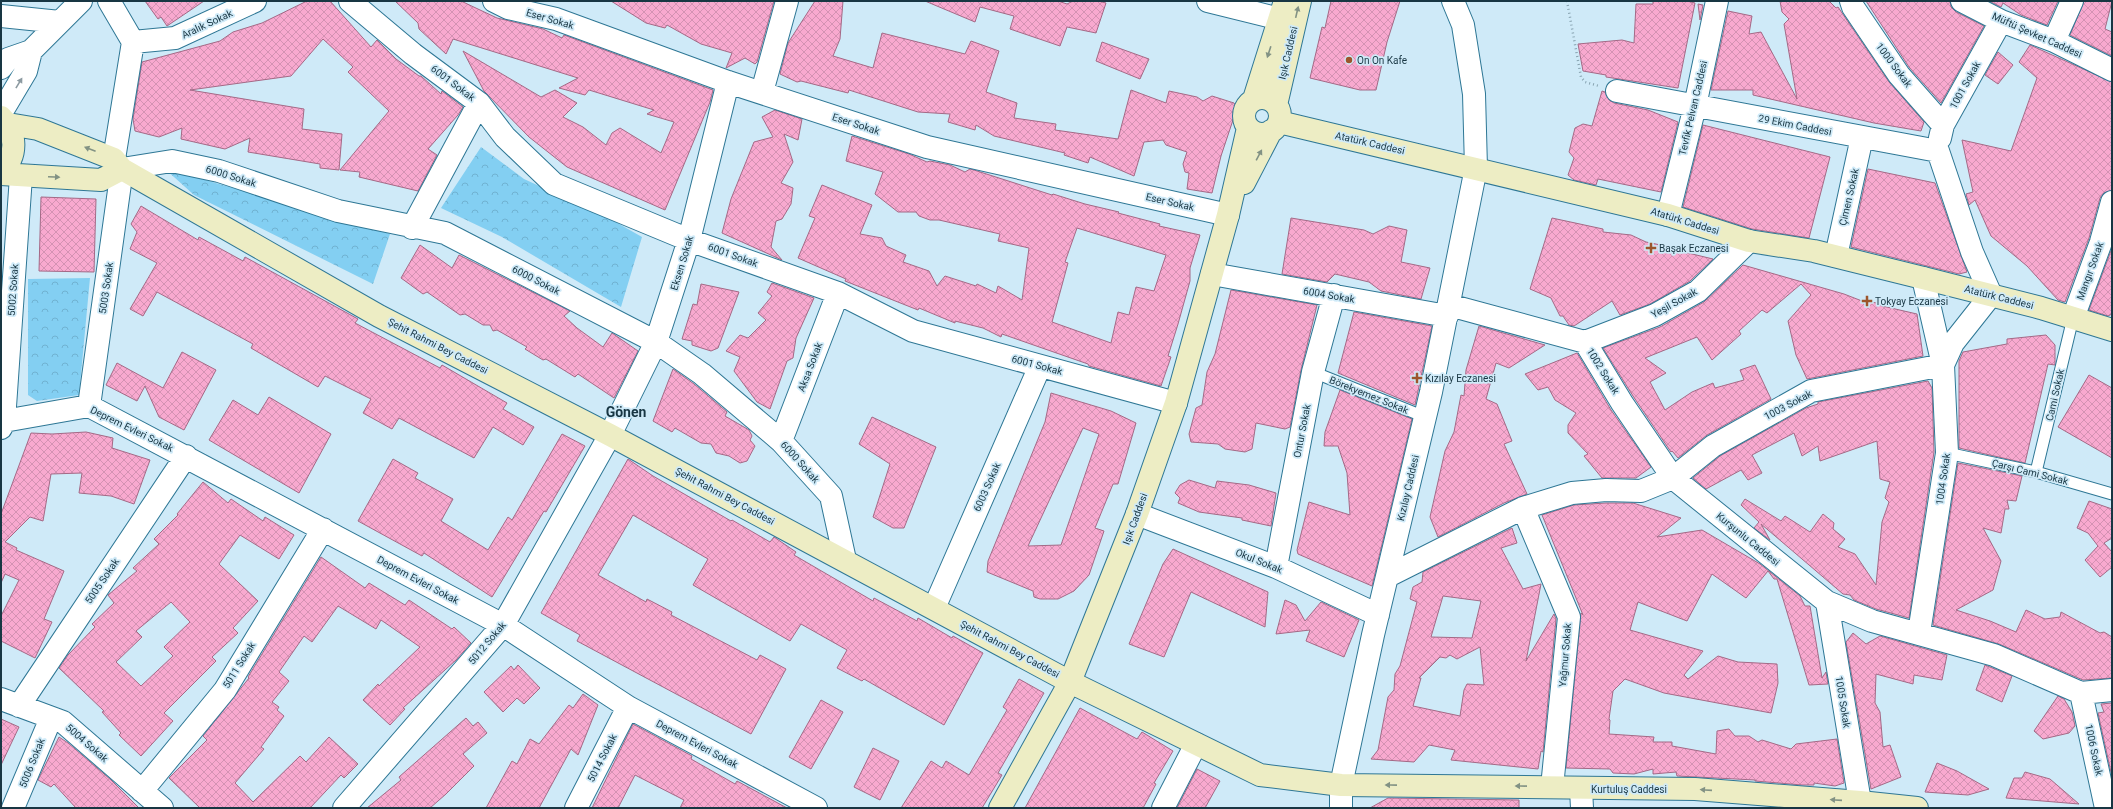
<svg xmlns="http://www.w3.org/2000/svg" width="2113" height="809" font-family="Roboto,sans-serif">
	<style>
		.park { fill: url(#park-crowns) }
		.building { fill: url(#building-cross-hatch); stroke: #a46986; fill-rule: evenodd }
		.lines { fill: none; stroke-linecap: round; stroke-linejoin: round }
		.lane-casing { stroke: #2e7795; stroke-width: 13 }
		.street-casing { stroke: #2e7795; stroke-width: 24 }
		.secondary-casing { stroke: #2e7795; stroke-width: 24 }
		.path { stroke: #88a4b1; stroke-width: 2.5; stroke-dasharray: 1 3; stroke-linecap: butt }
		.lane { stroke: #fff; stroke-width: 11 }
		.street { stroke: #fff; stroke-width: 22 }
		.secondary { stroke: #ededc4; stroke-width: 22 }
		.oneway { fill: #829284 }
		.oneway2 { fill: #8c9aa1 }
		.poi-dot { fill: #9c552c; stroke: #cfeaf8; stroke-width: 1.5 }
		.labels { text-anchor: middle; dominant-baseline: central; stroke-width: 3.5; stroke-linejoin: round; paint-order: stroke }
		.street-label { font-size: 10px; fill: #183643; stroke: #cfeaf8 }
		.poi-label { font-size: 10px; fill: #183643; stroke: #cfeaf8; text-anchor: start }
		.district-label { font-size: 14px; font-weight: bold; fill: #183643; stroke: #cfeaf8 }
	</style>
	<defs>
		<pattern id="park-crowns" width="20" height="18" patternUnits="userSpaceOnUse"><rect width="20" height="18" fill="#83cff2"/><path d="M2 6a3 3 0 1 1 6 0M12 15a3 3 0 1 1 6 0" fill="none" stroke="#70b2d1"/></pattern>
		<pattern id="building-cross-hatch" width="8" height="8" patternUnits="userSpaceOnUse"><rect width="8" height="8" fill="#f8a9cf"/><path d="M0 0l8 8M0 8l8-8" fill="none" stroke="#d492b3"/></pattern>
	</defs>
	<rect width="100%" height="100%" fill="#cfeaf8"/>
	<path class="park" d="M481,147l43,32 81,37 37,21 -21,70 -119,-70 -61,-29z
		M164,168l226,66 -17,50 -179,-89z
		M90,278l-11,117 -42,6 -9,-6v-116z"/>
	<path class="building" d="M145,1h59l-37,25 -6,-9 -3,2z
		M307,1h23l41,46 6,-7 19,19 23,17h2l20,18 1,-3 21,16 -5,8 -30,34 9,6 -19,36 -59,-14 1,-5 -20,-2 49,-59 -41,-39 5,-5 -30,-28 -32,37 -101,14 114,19 -2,20 40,5 -3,36 -19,-2v-4l-72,-12 2,-14 -25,11 -44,-10 1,-11 -23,9 -24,-6 -2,-12 9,-57 78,-21 13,-9 29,-9z
		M395,1h66l36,17 46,11 19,9 2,-3 149,55 -3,12 -45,108 -98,-43 -38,-30 -45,-46 -21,-40 78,46 14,-7 22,13 -14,14 20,10 23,18 6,-12 8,-5 41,25 13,-31 -27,-8 7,-4 -65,-20 -4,5 -26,-7 19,-10 -125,-39 -7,15 -27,-25 -1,-6z
		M611,1h163l-17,61 -2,2 -10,-6 -19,10 6,-15 -31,-9 -34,-19 -2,3 -19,-5z
		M815,1h28l-3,38 -7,17 40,12 9,-35 83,21 6,-13 28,10 -13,41 31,11 -3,15 42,6 -1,6 63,9 13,-49 35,13 3,-12 28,6 6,4 9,-5 22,7 3,5 -16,48 -9,37 -25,-4 2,-16 -4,-1 -2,-8 4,-12 -21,-7 -3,-5 -19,2 -10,34 -44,-19 -2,6 -24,-8 1,-2 -71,-17 -18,-11 -1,5 -27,-8 2,-8 -32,-2 -69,-22 -1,3 -47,-12 -4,1 -17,-8 8,-31z
		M925,1h133l9,3 6,-3h25l8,2 -10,30 -29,-6 -7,19 -50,-17 4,-13 -34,-9 -5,15z
		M1331,1h69l-13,41 -11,48h-16l-50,-12 12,-51 3,1z
		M1653,1h34l8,2 -17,85 -72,-11v-2l-23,-4 -5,-27 44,-4 12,3 2,-39h17z
		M1780,1h49l7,7 2,-1 51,75 35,40 -3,9 -47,-8 -121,-28v-5h-42l17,-79 24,5 -3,18 12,-2 36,67 -13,-75 5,-5 -7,-7z
		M1866,1h84l1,6 5,5 28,14 -43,77 -32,-36z
		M1989,1h69l-11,24 -26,-10 -18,-12 -2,4z
		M2084,1h28l-7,28 7,3v24l-42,-21z
		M1698,4l5,1 -3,15z
		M1102,42l47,17 -9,20 -44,-18z
		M2030,45l82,37v108l-8,3 -4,5 -11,40 -24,64 -7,-2 -31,-34 -36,-30 -16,-36 -6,5 -3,-11 7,-2 -11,-52 49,11 26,-73 -18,-16z
		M1998,52l15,13 -15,19 -13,-9z
		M1602,91l3,1 4,8 5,3 34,7 30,12 -17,70 -63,-13 -2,6 -22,-5 -6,-5 6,-17 -5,-6 6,-24 8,-4 9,2z
		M775,110l27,9 -4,21 -14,-6 9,28 -12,21 12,5 -2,16 -9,15 -6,2 -5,26 11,13 -60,-27 9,-34 23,-57 19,-5 -11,-20z
		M1703,125l127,32 -21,81 -57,-9 -69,-22z
		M852,136l57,18 18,8 3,-1 20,4 15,7 5,-3 4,1 78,25 1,-1 32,10 34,8 -1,1 42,11 -1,2 41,9 -10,33v13l-12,43 -10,32 3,1 -10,29 -72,-20 -1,-2 -86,-30 -1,3 -18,-9 -28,-7v2l-36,-15 -1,2 -73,-29 1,-2 -48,-21 17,-40 -6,-2 13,-31 50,20 -12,29 22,4 4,8 20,9 -3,7 26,9 8,15 8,-10 31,10 1,-2 19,9 2,-7 24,14 7,-52 -31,-7 2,-7 -61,-14h-9l-11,-4 -3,-4h-18l-23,-18 8,-22 -37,-11zM1077,228l89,27 -12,36 -18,-4 -7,28 -11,-3 -7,31 -59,-21 16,-59 -3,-1z
		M1868,169l67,14 32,89 -8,2 -108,-27z
		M41,197l55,2 -2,73 -55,-1z
		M141,206l57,34 1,-3 44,24 2,-4 113,62 -3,4 85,45 2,-3 65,38 -4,6 31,18 -11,18 -30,-18 -19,31 -75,-40 -7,11 -29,-16 8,-14 -46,-23 -7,11 -67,-39 2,-4 -96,-52 -14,24 -13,-7 27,-46 -27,-14 7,-17 -6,-8z
		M1291,218l73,12 9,4 16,-8 18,4 -6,32 29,6 -9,31 -40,-8 -12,-9 -34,-8 -8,8 -45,-8z
		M1552,218l51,11v3l28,3 15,7 39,8 -1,2 29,7 -23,22 -40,23 -30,11 -8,-14 -38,25 -5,-1 -6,-9h-3l-9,-18 -21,-9z
		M420,245l32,23 7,-13 111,56 -6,5 13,12 26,19 9,-14 26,18 -24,47 -36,-24 -3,3 -29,-18 -3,1 -18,-11 2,-2 -30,-17 -4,1 -3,-6h-7l-18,-11 -5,1 -33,-23 -4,2 -22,-16z
		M2112,248v66l-4,2 -19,-6z
		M1743,265l101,29 18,7 15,2 1,2 39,9 6,42 -116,23 -11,-24 -8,-34 23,-26 -10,-11 -34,29 -5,-3 -23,21 2,3 -29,26 -15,-23 -52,21 21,15 -16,9 15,28 27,-18 21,-9 2,5 29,-8 -4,-10 15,-5 16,34 -64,36 -29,23 -6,-7 -1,1 -38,-56 -30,-48 57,-21 44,-25z
		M772,283l42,15 -18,40 -3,20 -6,3 -17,48 -13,-7 -23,-31 6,-14 -14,-6 14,-16 8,3 18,-18 -8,-7 14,-17 -5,-4z
		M701,284l38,8 -21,56 -7,3 -19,-6v-4l-10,-2 11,-35 4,1z
		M1231,290l86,15 -16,65 -11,57 -5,2 -29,-6 -4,26 -7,3 -20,-3 -7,-5 -27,-2 -2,-8 7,-26 6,-3 5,-33 8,-18z
		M1354,312l78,14 -17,79 -77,-32z
		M1479,326l66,19 -36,23 -13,-5 -10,36 11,5 15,37 -8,3 23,50 -23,9 -66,34 -8,-20 15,-66 9,-19 7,-37 3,1 2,-26z
		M2046,335l9,10v20l-7,-1 -23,99 -66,-15v-87l4,-9 44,-8v-5z
		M182,352l34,18 -32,60 -25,-13 -14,-31 -8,15 -31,-16 11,-22 46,25z
		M1577,353l34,57 40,57 -15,11h-34l-18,-22 4,-2 -20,-21v-8l8,-12 -21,-13 -7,-13 -10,3 -13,-16z
		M673,369l21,15 33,28 -2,4 24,14 3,6 -2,4 5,6 -8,15 -7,2 -11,-7 -13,-3 -5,-9 -10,-1 -26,-15 -3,4 -19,-11z
		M2089,375l23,13v70l-54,-31z
		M1928,381l4,7 2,64 -25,166 -33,-9 -22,-9 -4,-5 -7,-1 -82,-70 9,16 -16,-12 5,-6 -18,-17 4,-6 36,22 4,-5 25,16 13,-18 11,9 -1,6 12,10 -7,8 17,7 21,31 6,-63 7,-20 -4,-4 5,-16 -10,-3 -3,-38 -57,20 -2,-15 -16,10 -8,-23 -42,22 10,18 -14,7 -7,-10 -35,19 -13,-11 27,-22 86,-48 12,-4v-2z
		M1340,390l72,29 -40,167 -74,-32 -1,-4 12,-48 41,13 -3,-42 -9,-27h-14l1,-14z
		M1051,393l60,18 25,12 -18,61h-5l-18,44 9,3 -15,44 -15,16 -16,8h-18l-6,-2 -1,-6 -46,-19 1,-11 57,-139zM1083,428l16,6 -38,111 -33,1z
		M269,397l62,37 -32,59 -90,-53 24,-40 25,15z
		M872,417l64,30 -32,81h-11l-20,-11 17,-53 -31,-20z
		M86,432l27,6 -1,10 38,12 -16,44 -23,-8 -32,-3 3,-20 -31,1 -8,47 -13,-4 -25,25 12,6 -1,2 48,21 -20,48 8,3 -17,36 -34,-17v-25l18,-36 -14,-6 -4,9v-69l30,-81 21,1z
		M562,434l23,12 -39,66 -2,-1 -52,86 -68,-44 -2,3 -64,-35 35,-62 25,14 -3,5 38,21 -12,22 47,29 20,-33 4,3z
		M628,459l25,17 78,45 1,-1 38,22 4,-5 22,15 -2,3 79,46 1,-3 43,23 1,-3 34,20 1,-2 30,17 -39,72 -80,-46 -2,2 -25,-13 10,-18 -46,-26 -11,17 -97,-56 15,-26 -75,-44 -35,60 48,27 1,-3 25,13 -1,3 86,45 3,-5 26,14 -35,65 -174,-93 3,-6 -39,-22z
		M1958,463l64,13 -6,25 -9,-1 2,9h-4l-4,24 -18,-5 18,33 -8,29 -37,20 34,11 26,11 10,-22 19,9 15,-2 1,-5 39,21 4,-1 8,5v41l-29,2 -84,-36 -66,-19z
		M1189,480l26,8 2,-7 32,4 27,8 -5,33 -29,-6v-2l-43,-6 -21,-9 2,-5 -5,-5 5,-8z
		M203,482l25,21 3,-4 32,22 2,-4 29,18 -15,24 -39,-24 -21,29 39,37 -25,27 5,5 -26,24 4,4 -52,52 9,8 -32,35 -22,-21 2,-2 -19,-21 2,-1 -45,-43 9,-13 27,-28 -3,-3 22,-21 -6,-8 29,-24 -4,-3 26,-24 -5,-5 24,-24 -1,-1zM171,602l19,20 -26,25 9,9 -32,30 -25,-24 26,-25 -6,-6z
		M2089,501l23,8v29l-8,5 8,9v15l-12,10 -15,-17 13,-14 -10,-13 -11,-5z
		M1606,503h27l48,15 -24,19 45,-7 58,34 40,32 5,10h5l12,72 4,-6 2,12 -19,1 -32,-106h-3l-6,-8 -22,27 -34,-24 -25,47 -49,-19 -8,28 73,21 -19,24 4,4 30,-23 20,6 39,2 1,19 -7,30 -107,-20 -39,-14 -12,12 -4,28 1,1 -1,14 45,3 -1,5h19v4l44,8 1,-23 12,-2 6,7h14l9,6 4,-2 29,9 5,-5 41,-5 7,44 -9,3 -21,-3v2h-12l-47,-4v-1l-78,-4 -1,-4 -23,2v-5l-19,5 -21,-1 -3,-4 -44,-1 15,-155 2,2 -41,-100 32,-10z
		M1512,528l5,15 -16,5 22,41 18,-5 -15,77 28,-47 2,5 -13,133 -2,-1 -3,18 -87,-9 4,-10 -26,-5 -15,17 -43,-3 7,-9 10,-53 6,-7 1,-16 5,-8 17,-64 -7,-3 3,-12 9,-5 1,-10zM1443,596l38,5 -9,37 -41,-1zM1480,647l4,38 -17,-1 -3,6 -4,26 -47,-10 8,-28h-2l21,-21 6,1 4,-3 7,4z
		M1173,549l95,43 -3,35 -74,-35 -27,65 -35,-13 34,-80z
		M321,557l44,31 4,-5 36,22 4,-5 43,29 2,-2 17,16 -15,17 -53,48 2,1 -15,16 -27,-25 15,-16 1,2 41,-39 -39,-27 -5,9 -38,-23 -26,36 -8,-6 -25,36 10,9 -17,21 7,5 -2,3 7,6 -23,31 3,2 -29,34 18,19 47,-46 6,6 23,-25 29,27 -14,14 -3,-3 -31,33h-110l-31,-30 38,-38 -4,-4 46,-58 -1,-1z
		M1285,600l11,5 9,16 16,-19 38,18 -15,37 -38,-16 4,-11 -34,4z
		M1853,633l13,11 14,-8 67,19 -5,25 -28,-5 -1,9 -37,-10 -1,29 5,9 3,35 7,-2 11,32 -30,12 -25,-147z
		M518,665l22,23 -16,16 -7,-6 -14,14 -19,-20 27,-26 3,4z
		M1985,665l27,11 -10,26 -26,-12z
		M1019,679l25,14 -46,80 4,2 -20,33h-81l30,-47 11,7 4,-7 23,14 38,-65 -4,-3z
		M583,694l15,11 -20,50 -7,-6 -32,59h-53l26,-47 5,3 13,-25 9,5 30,-39 4,3z
		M2058,696l6,3 8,13 3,14 -6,7 -26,6 -9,-8z
		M821,700l22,12 -32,57 -22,-12z
		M2112,703v74l-14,-64 6,-1 -3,-8z
		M1080,708l57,31 5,-7 31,19 -19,32 2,1 -13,24h-118z
		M466,718l7,8 5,-4 9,11 -24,21 11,12 -28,28 -16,14h-63l34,-28 -2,-3z
		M1,719l18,8 -18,38z
		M633,724l59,32 -1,3 44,25 2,-3 50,27h-107l4,-8 -49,-25 -17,33h-26z
		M59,737l9,6 43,37 28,28h-63l-22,-24 -3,3 -13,-7z
		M873,748l26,13 -19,39 -26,-13z
		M1937,763l20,8 32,18 -21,6 -43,-3z
		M1197,769l23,12 -15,27h-28z
		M2025,772l25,7 29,25 -73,-6 8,-20h8z
		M1388,798l131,2v8h-149z"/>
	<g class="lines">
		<defs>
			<path id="lane" d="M1313,372l112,45
				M1947,453l89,19 76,22
				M2036,472l37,-154"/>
			<path id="street" d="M109,1l24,41 -19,117
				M350,1l63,53 66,49 26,34 49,47 135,56 149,53 75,38 263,72
				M494,1l14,7 48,11 172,63 199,65 301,68
				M1208,1l72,18
				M1851,1l2,6 46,68 44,50
				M1962,1l39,20 53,20 58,29
				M1,16l59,6
				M2054,41l18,-40
				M133,42l42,-4 80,-37
				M1,68l7,-9 23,-8 50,-50
				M1617,91l321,60
				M762,92l25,-91
				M1,113l25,-42 5,-20
				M1940,138l3,-13 58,-104
				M1668,215l27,-109 22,-105
				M412,228l67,-125
				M1836,256l26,-119
				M1212,274l235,42
				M1449,305l136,37 37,61 51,75 154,124 45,19 122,34 87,38 31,-3
				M2073,318l28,-76 11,-40
				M1585,342l70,-27 43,-24 51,-50
				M89,406l33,-237 50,-8 47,10 119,40 107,22 211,109 46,32 79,67 50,55 14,64
				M4,421l85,-15 414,219 125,82 188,101
				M1,428l3,-7 17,-245
				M781,441l57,-148
				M1523,508l46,109 -17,170
				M1137,514l139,53 102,48
				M1276,567l37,-195 21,-77
				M1388,576l135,-68 49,-15 34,-3 35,1 32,-13 40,-32 98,-55 132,-26 10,-22 38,-48 -19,-43 -34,-101
				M1827,602l33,200 3,6
				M934,608l106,-242
				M1919,633l28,-180 -4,-88 -20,-87
				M2081,693l25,115
				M1,699l62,23 99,86
				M19,706l167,-250
				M1581,789l1,19
				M142,791l83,-101 98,-161
				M13,808l38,-90
				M344,808l159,-183 107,-190 46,-93 33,-102 39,-158
				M576,808l52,-101
				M1163,808l33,-64
				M1341,808v-23l32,-150 58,-243 45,-224 -2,-74 -11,-69 -10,-24"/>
			<path id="secondary" d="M1244 116a18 18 0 1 1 36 0a18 18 0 1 1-36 0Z
				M1254,99l31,-98
				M1276,105l24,-104
				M1,117c16,16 17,39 0,55
				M1279,122l389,93 81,26 65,10 109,27 118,30 71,22
				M8,124l30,5 76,30 8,10 257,147 231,119 460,247 190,93 81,10 354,4 165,13 57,6
				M1,174l100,6 21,-11
				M1244,183l27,-52
				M1000,808l70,-126 67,-168 39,-111 52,-188 20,-87"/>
		</defs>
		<use href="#lane" class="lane-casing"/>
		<use href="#street" class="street-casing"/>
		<use href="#secondary" class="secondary-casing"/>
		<path class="path" d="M1567,1l14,76 4,5 14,4"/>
		<use href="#lane" class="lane"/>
		<use href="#street" class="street"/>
		<use href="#secondary" class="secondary"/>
	</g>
	<defs><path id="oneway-solid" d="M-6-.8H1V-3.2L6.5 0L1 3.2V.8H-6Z"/></defs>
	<g class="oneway">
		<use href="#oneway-solid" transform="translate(1297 12) rotate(-77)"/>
		<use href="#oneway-solid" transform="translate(1269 52) rotate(108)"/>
		<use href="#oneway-solid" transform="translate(90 149) rotate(-159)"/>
		<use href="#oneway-solid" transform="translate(1259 155) rotate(-62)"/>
		<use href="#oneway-solid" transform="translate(54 177) rotate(3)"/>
		<use href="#oneway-solid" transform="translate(1391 785) rotate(-179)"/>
		<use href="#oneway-solid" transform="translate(1521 786) rotate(-179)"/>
		<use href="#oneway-solid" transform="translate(1706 790) rotate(-176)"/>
		<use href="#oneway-solid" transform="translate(1836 800) rotate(-176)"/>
	</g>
	<use class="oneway2" href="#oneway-solid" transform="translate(19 83) rotate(-59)"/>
	<g class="poi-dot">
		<circle cx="1349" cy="60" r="4"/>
		<path d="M1649 242h4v4h4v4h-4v4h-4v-4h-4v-4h4z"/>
		<path d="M1865 295h4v4h4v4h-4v4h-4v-4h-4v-4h4z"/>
		<path d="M1415 372h4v4h4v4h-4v4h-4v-4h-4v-4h4z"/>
	</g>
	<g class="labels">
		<g class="street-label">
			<text transform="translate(550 19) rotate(16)">Eser Sokak</text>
			<text transform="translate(207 24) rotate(-25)">Aralık Sokak</text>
			<text transform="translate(2037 35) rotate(24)">Müftü Şevket Caddesi</text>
			<text transform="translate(1288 53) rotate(-77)">Işık Caddesi</text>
			<text transform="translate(1894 65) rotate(53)">1000 Sokak</text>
			<text transform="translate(453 83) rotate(37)">6001 Sokak</text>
			<text transform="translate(1965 85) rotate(-61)">1001 Sokak</text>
			<text transform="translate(1693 108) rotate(-77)">Tevfik Pelvan Caddesi</text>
			<text transform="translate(856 124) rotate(18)">Eser Sokak</text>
			<text transform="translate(1795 125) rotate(11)">29 Ekim Caddesi</text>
			<text transform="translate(1370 143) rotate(13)">Atatürk Caddesi</text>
			<text transform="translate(231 176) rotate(17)">6000 Sokak</text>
			<text transform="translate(1849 197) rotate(-77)">Çimen Sokak</text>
			<text transform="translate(1170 202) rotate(13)">Eser Sokak</text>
			<text transform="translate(1685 221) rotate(17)">Atatürk Caddesi</text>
			<text transform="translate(733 255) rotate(20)">6001 Sokak</text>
			<text transform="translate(682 263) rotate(-73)">Eksen Sokak</text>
			<text transform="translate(2090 271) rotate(-70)">Mangır Sokak</text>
			<text transform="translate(536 280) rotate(27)">6000 Sokak</text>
			<text transform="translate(106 288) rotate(-82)">5003 Sokak</text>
			<text transform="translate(13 290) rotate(-86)">5002 Sokak</text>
			<text transform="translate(1329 295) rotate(10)">6004 Sokak</text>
			<text transform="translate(1999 297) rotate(14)">Atatürk Caddesi</text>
			<text transform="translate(1674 303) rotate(-29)">Yeşil Sokak</text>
			<text transform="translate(438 346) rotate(27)">Şehit Rahmi Bey Caddesi</text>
			<text transform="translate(1037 365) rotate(15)">6001 Sokak</text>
			<text transform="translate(810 367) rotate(-69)">Aksa Sokak</text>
			<text transform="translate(1603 371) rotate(58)">1002 Sokak</text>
			<text transform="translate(1369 395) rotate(22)">Börekyemez Sokak</text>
			<text transform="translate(2055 395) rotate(-77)">Cami Sokak</text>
			<text transform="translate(1788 405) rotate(-28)">1003 Sokak</text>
			<text transform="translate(132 429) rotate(26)">Deprem Evleri Sokak</text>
			<text transform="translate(1302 431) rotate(-79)">Ontur Sokak</text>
			<text transform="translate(800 462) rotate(48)">6000 Sokak</text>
			<text transform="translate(2030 472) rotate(14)">Çarşı Cami Sokak</text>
			<text transform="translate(1943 479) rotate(-82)">1004 Sokak</text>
			<text transform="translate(987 487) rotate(-66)">6003 Sokak</text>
			<text transform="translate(1408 488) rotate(-77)">Kızılay Caddesi</text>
			<text transform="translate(725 496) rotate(28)">Şehit Rahmi Bey Caddesi</text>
			<text transform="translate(1135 519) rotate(-70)">Işık Caddesi</text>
			<text transform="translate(1748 539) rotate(39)">Kurşunlu Caddesi</text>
			<text transform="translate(1259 561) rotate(22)">Okul Sokak</text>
			<text transform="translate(418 580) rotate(28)">Deprem Evleri Sokak</text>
			<text transform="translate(102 581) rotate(-56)">5005 Sokak</text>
			<text transform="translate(487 643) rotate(-50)">5012 Sokak</text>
			<text transform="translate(1010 649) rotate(28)">Şehit Rahmi Bey Caddesi</text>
			<text transform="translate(1565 655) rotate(-85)">Yağmur Sokak</text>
			<text transform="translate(239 665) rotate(-58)">5011 Sokak</text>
			<text transform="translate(1843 702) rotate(81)">1005 Sokak</text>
			<text transform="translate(87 743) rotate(41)">5004 Sokak</text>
			<text transform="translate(697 744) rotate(28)">Deprem Evleri Sokak</text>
			<text transform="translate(2094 750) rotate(78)">1006 Sokak</text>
			<text transform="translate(602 758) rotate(-63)">5014 Sokak</text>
			<text transform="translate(32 763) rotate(-68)">5006 Sokak</text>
			<text x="1629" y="789">Kurtuluş Caddesi</text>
		</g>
		<g class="poi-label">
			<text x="1357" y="60">On On Kafe</text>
			<text x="1659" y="248">Başak Eczanesi</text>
			<text x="1875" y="301">Tokyay Eczanesi</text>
			<text x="1425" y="378">Kızılay Eczanesi</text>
		</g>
		<g class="district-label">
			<text x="626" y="412">Gönen</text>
		</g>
	</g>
	<rect width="2113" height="809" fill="none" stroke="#183643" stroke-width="4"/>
</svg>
